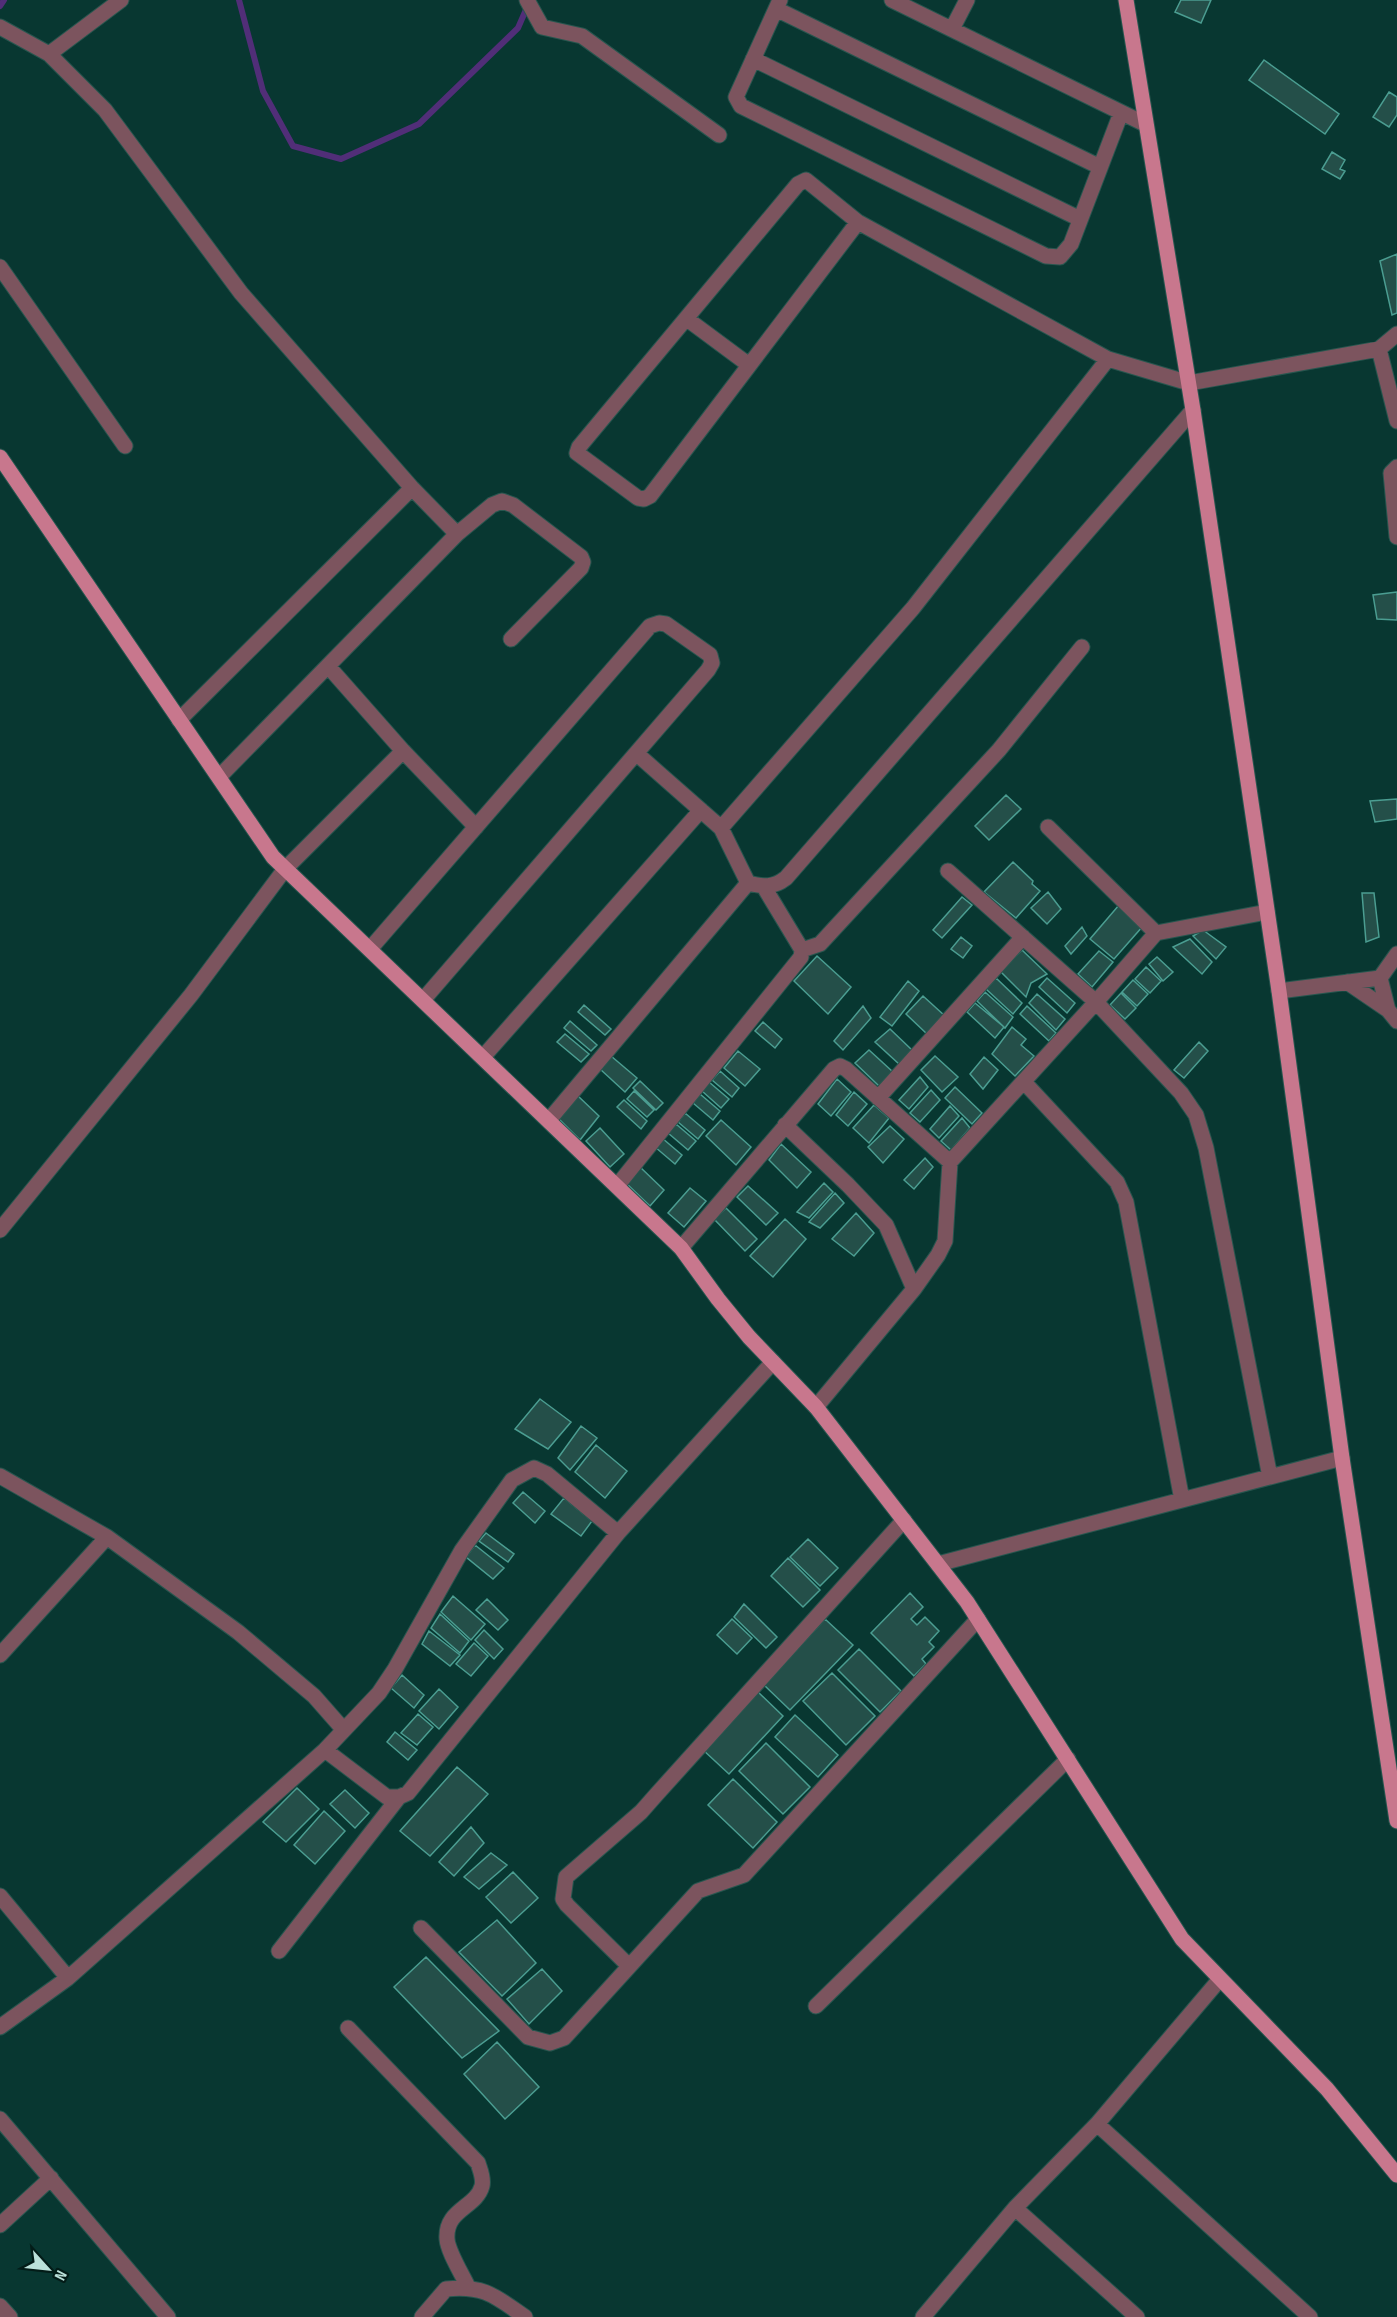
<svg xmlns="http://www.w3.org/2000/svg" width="1397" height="2317" font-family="'Sofia Sans Condensed',sans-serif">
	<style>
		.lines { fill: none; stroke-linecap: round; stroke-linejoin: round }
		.stream { stroke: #512e78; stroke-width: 6 }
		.building { fill: #244f49; stroke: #4b9d91; stroke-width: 1.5 }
		.minor-casing { stroke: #28564f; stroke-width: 17 }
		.major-casing { stroke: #28564f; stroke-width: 17 }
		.minor { stroke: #7c545e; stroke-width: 15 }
		.major { stroke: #c8778d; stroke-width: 15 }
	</style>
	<rect width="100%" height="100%" fill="#083731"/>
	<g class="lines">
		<path class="stream" d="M239,0l24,91 30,55 48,13 78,-35 99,-96 10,-23
			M0,6l4,-6"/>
	</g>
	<path class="building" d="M1181,0h30l-10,23 -26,-11z
		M1264,60l75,54 -14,20 -76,-54z
		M1389,92l8,5v18l-8,12 -16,-10z
		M1332,152l13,8 -5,9 5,2 -5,8 -18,-10z
		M1397,254v59l-5,2 -12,-54z
		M1397,592v28l-20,-1 -4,-24z
		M1006,795l15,14 -32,31 -14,-14z
		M1397,799v20l-22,3 -5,-21z
		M1013,862l20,19 -1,3 8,7 -24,27 -32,-26z
		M1048,892l13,17 -14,15 -16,-16z
		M1362,893h12l5,44 -13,5z
		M962,897l10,8 -30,33 -9,-8z
		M1119,905l24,21 -29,33 -24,-20z
		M1082,927l5,9 -16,18 -6,-8z
		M1203,930l23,17 -10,12 -23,-23z
		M961,937l11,9 -9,12 -12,-9z
		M1190,939l22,23 -10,12 -29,-27z
		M1022,950l25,24 -16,9 -5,14 -26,-26z
		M1099,951l14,11 -21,25 -14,-13z
		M817,956l34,31 -23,27 -34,-33z
		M1157,957l16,15 -10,9 -14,-17z
		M1146,967l15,14 -11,12 -15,-14z
		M996,978l26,25 -9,11 -27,-25z
		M1047,978l28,25 -8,10 -28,-26z
		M1133,980l15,14 -11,12 -15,-14z
		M908,981l11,10 -27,35 -12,-9z
		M985,992l28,25 -8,11 -28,-27z
		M1121,993l15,15 -11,11 -15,-14z
		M1037,994l28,25 -9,11 -27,-27z
		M923,996l22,20 -17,19 -22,-21z
		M975,1003l29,24 -9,11 -28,-26z
		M584,1005l27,24 -6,6 -27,-23z
		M863,1006l8,12 -28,32 -9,-9z
		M1027,1006l29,27 -7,8 -29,-27z
		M570,1021l27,24 -6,6 -27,-23z
		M763,1022l19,17 -7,9 -20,-17z
		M1012,1027l14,12 -5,6 13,11 -19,20 -23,-22z
		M890,1029l23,22 -14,13 -24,-22z
		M565,1034l24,20 -8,8 -24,-20z
		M1199,1042l9,9 -24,27 -10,-8z
		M869,1050l24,22 -14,14 -24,-23z
		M738,1051l22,18 -15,17 -21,-18z
		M611,1056l26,22 -12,14 -25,-23z
		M935,1056l23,21 -16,15 -21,-22z
		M984,1057l14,13 -15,19 -13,-15z
		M720,1071l19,17 -7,9 -20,-17z
		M920,1077l8,10 -19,22 -10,-9z
		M837,1079l14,13 -20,24 -13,-12z
		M640,1081l23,22 -7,7 -23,-22z
		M709,1082l20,17 -8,9 -19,-17z
		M955,1087l27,26 -10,11 -27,-26z
		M931,1090l9,10 -20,22 -10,-9z
		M634,1091l20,19 -7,7 -20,-18z
		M854,1092l13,12 -19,22 -12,-11z
		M700,1094l20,17 -7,9 -20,-17z
		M578,1096l21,20 -19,24 -21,-21z
		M624,1100l23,21 -6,8 -24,-22z
		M874,1105l15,13 -20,25 -16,-15z
		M950,1106l9,10 -20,22 -9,-9z
		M685,1113l20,17 -7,9 -20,-17z
		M962,1118l8,10 -19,22 -10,-9z
		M721,1120l30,27 -15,18 -30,-29z
		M676,1124l20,17 -8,9 -20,-17z
		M890,1126l14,13 -21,24 -15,-16z
		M600,1128l24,26 -14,13 -24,-26z
		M662,1138l20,17 -7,9 -20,-17z
		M781,1144l30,28 -14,16 -28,-28z
		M925,1158l8,9 -19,22 -10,-9z
		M640,1167l24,23 -14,16 -24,-23z
		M824,1183l9,9 -24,26 -12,-6z
		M748,1186l30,27 -12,12 -29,-28z
		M690,1188l16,13 -22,26 -16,-14z
		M835,1193l9,10 -24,25 -11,-6z
		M726,1208l31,31 -12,12 -31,-32z
		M856,1213l18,20 -20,23 -22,-17z
		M785,1219l21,20 -33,38 -23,-21z
		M540,1399l31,23 -23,27 -33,-20z
		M581,1426l16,12 -27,32 -12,-12z
		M596,1445l31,26 -22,27 -30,-26z
		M523,1492l22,19 -10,12 -22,-20z
		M564,1498l28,23 -11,15 -30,-22z
		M486,1533l28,21 -6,8 -29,-21z
		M808,1539l30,29 -18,18 -30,-29z
		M475,1545l29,23 -11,11 -27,-22z
		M788,1558l32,32 -17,17 -32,-31z
		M910,1593l13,14 -12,12 6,6 8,-8 14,14 -10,11 5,5 -12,12 4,5 -12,12 -43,-43z
		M453,1596l32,28 -14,16 -30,-28z
		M487,1599l21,21 -10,10 -22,-20z
		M744,1604l33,33 -11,11 -32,-31z
		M440,1614l29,27 -9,12 -29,-25z
		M732,1619l20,19 -15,16 -20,-19z
		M825,1619l28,26 -63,65 -26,-25z
		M484,1630l19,19 -9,10 -19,-19z
		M429,1631l31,24 -10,11 -28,-22z
		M474,1643l14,13 -17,20 -15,-12z
		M859,1649l42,42 -21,21 -42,-42z
		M832,1673l43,43 -29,29 -43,-44z
		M402,1675l22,20 -10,13 -23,-20z
		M439,1689l19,18 -19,22 -20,-18z
		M756,1690l27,26 -54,58 -27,-25z
		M418,1714l15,13 -16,18 -16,-12z
		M795,1715l43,40 -20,22 -43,-40z
		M395,1732l22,18 -9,10 -21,-18z
		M766,1743l44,44 -27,27 -44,-43z
		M457,1767l31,27 -58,62 -30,-25z
		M733,1779l44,43 -24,26 -45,-43z
		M297,1788l22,21 -33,33 -23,-20z
		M345,1790l24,23 -14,15 -25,-24z
		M324,1811l21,20 -30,33 -21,-19z
		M471,1827l13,16 -30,33 -15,-14z
		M491,1853l16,12 -28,24 -15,-12z
		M513,1872l25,26 -27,25 -25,-26z
		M497,1920l39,43 -34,33 -43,-44z
		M426,1957l73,74 -37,27 -68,-71z
		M542,1969l20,22 -33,33 -22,-25z
		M497,2042l42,45 -34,32 -41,-45z"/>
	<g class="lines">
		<defs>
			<path id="minor" d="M527,0l15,27 40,9 137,99
				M780,0l-44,97 5,9 305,150 14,1 11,-13 50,-131
				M892,0l253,124
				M776,9l324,158
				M0,27l49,27 56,56 136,183 171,195 45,46
				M952,29l15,-29
				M49,54l72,-54
				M753,59l327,160
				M858,222l-208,274 -6,3 -6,-1 -61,-45 2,-6 219,-263 8,-4 52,42 250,137 81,24 190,-34
				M0,267l125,179
				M687,319l62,46
				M1397,334l-18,15 18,72
				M1397,467l-6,6 6,64
				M328,666l75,85 73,76
				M179,720l233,-232
				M219,777l238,-243 35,-29 10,-4 11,4 68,52 2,5 -2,6 -70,71
				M1048,827l108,106
				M721,828l192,-220 195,-249
				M948,871l148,131 85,91 15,22 10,33 64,329
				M748,883c16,4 25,5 38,-5l407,-468
				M370,949l280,-323 9,-3 7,1 44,31 2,8 -4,7 -285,330
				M802,950l18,-6 179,-194 83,-103
				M1380,978l8,32 9,11
				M1347,982l41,28
				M1279,991l101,-13 17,-24
				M483,1057l218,-247
				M1024,1082l93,100 9,20 56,298
				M878,1098l145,-161
				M549,1120l199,-237 -27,-55 -84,-74
				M785,1125l63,60 38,40 28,64 -98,118
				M617,1186l184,-229 1,-7 -38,-63
				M0,1230l191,-235 94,-126 118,-118
				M681,1248l153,-179 6,-3 6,3 104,93 146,-160 60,-69 111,-21
				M914,1289l24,-34 7,-14 5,-79
				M0,1476l107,61 131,95 76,64 29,33
				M938,1564l404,-106
				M0,1655l107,-118
				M325,1750l62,47h12l9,-4 210,-260 155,-171
				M0,1896l68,82
				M421,1928l107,109 22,6 14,-5 134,-147 46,-16 234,-256
				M279,1951l120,-154
				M629,1966l-62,-61 -4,-6 3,-22 75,-65 15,-17 248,-275
				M816,2006l252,-247
				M0,2027l68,-49 257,-228 54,-57 16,-24 67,-119 50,-70 22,-12 13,6 71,59
				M348,2028l130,135c2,7 6,15 4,23 -6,22 -37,23 -35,53 1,13 15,35 21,48
				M0,2119l168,198
				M1097,2124l213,193
				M1015,2208l122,109
				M0,2225l51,-47
				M0,2306l10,11
				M422,2317l24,-28c38,-4 49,7 79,28
				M923,2317l92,-109 82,-84 123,-145"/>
			<path id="major" d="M1126,0l67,410 86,581 63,467 55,363
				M0,457l273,400 408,391 37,51 31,38 67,70 151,195 215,337 145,150 70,86"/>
		</defs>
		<use href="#minor" class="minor-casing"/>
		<use href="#major" class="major-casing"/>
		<use href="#minor" class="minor"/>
		<use href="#major" class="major"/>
	</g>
	<g transform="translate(48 2269) rotate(117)" stroke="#031c18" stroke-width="4.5" paint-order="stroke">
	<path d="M0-4.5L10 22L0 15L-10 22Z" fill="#bbe1da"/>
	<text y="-9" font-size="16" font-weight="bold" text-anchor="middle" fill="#bbe1da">N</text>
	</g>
</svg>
